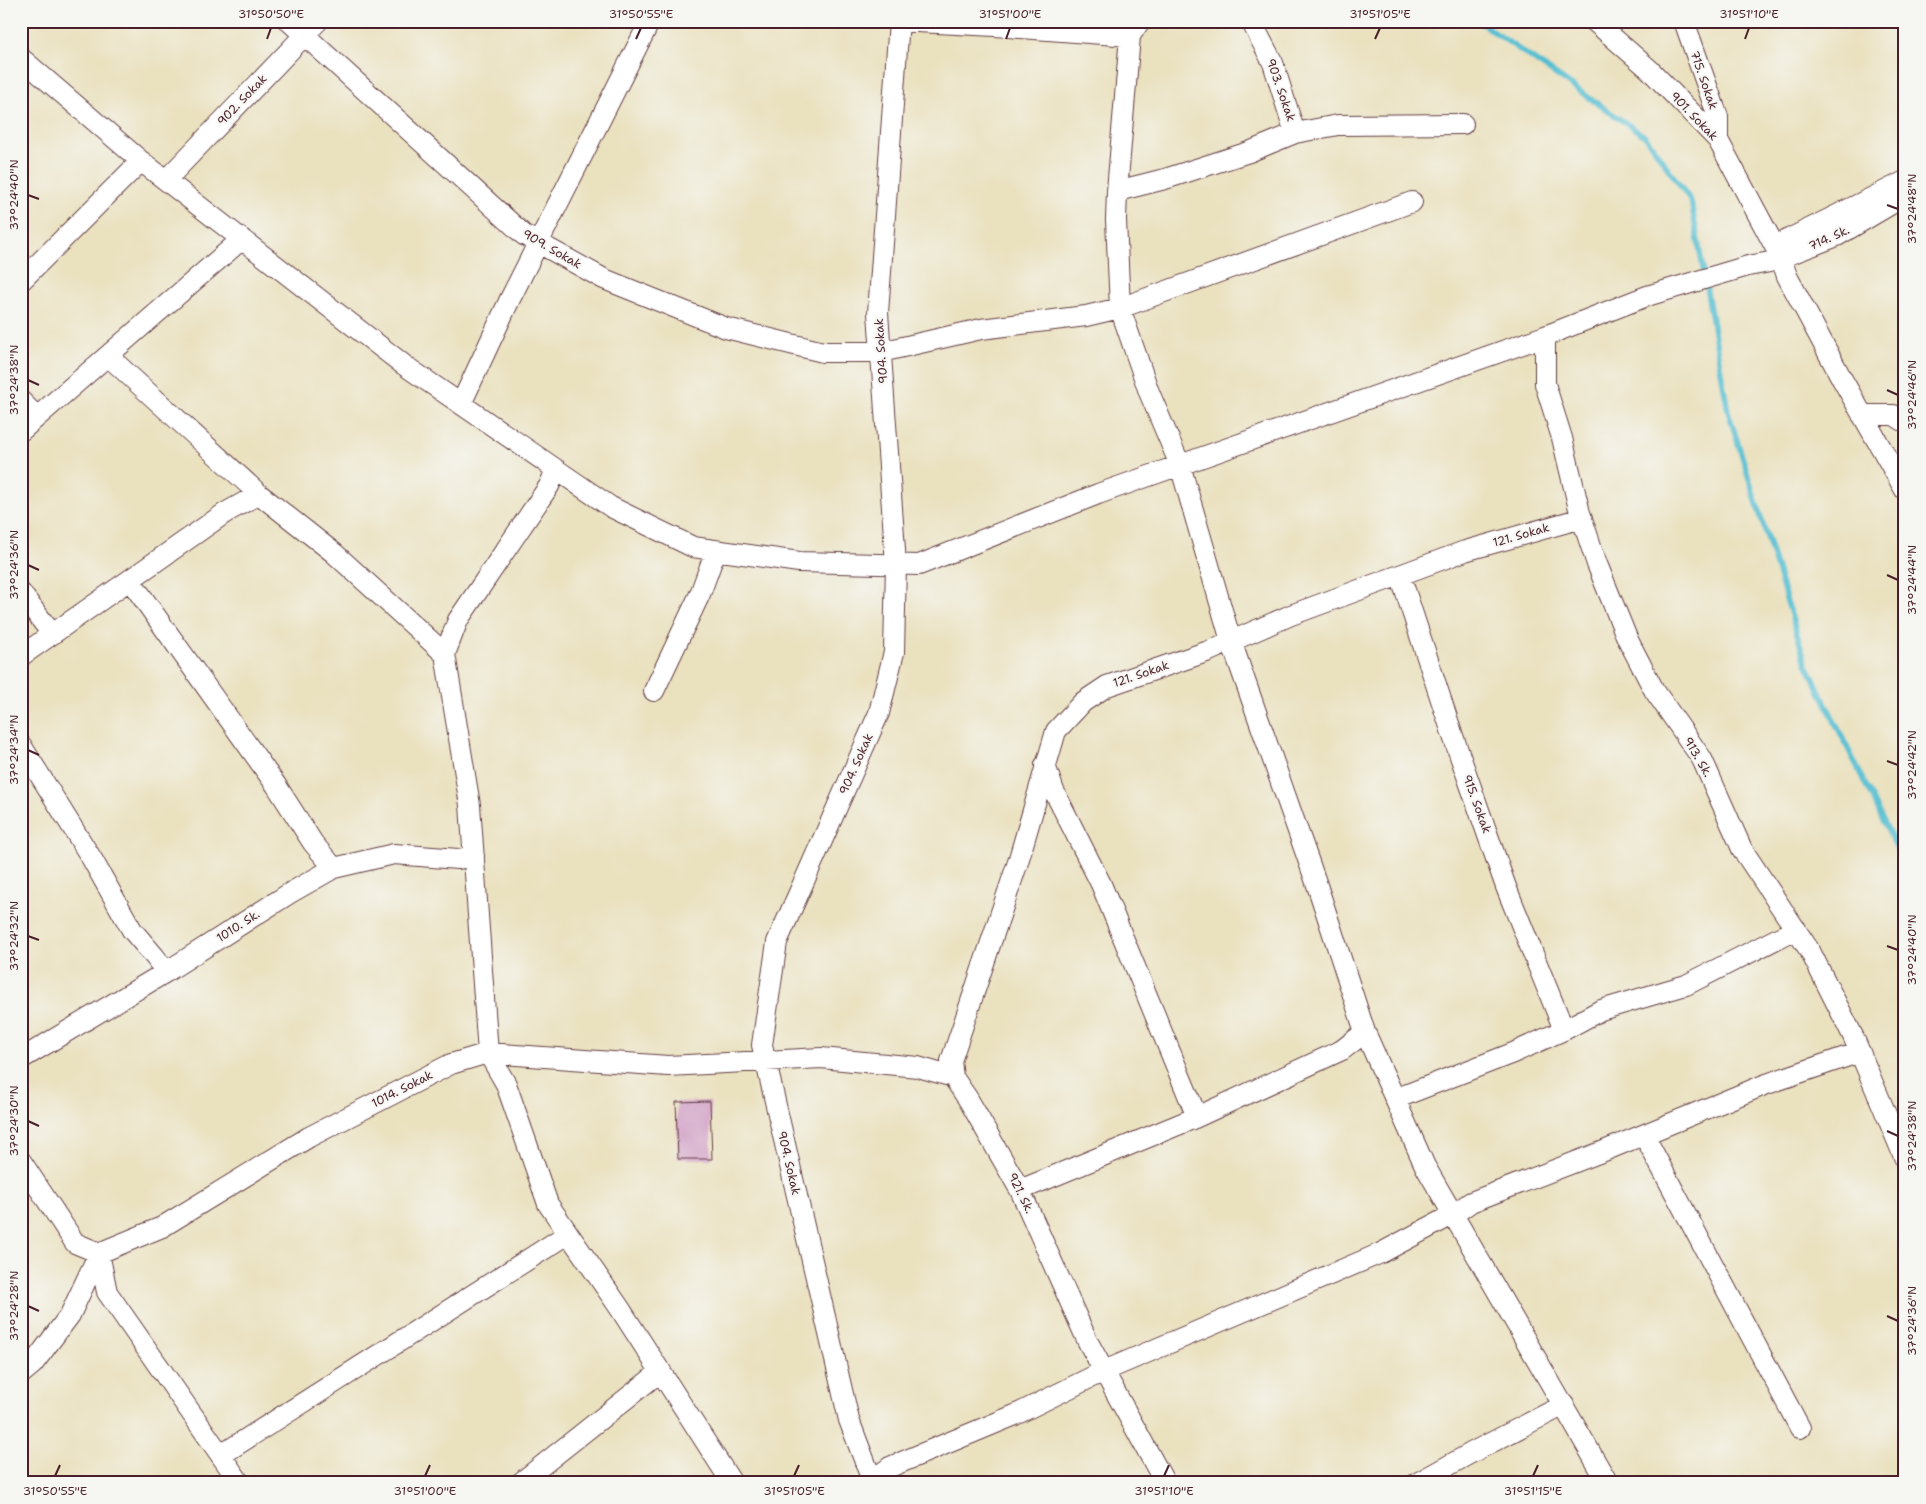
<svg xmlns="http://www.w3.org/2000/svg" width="1926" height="1504" font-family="'Shantell Sans',sans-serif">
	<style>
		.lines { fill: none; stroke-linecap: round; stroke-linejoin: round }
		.stream { stroke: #54bed1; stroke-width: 5.5 }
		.building { fill: #cf9bc3 }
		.minor-casing { stroke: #623c41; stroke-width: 22 }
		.minor { stroke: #fff; stroke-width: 20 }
		.ticks { fill: none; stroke: #4a1f2b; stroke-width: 2 }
		.labels { text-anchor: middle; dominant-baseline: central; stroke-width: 4; stroke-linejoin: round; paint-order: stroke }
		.street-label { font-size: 12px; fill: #4a1f2b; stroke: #f6f6f2 }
		.neatline { fill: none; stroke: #4a1f2b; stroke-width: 2 }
		.ticks-label { font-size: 12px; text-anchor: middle; fill: #4a1f2b }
	</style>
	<rect width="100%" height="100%" fill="#f6f6f2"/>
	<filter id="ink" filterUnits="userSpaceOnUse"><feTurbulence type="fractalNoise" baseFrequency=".02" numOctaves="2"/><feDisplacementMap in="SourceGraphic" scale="10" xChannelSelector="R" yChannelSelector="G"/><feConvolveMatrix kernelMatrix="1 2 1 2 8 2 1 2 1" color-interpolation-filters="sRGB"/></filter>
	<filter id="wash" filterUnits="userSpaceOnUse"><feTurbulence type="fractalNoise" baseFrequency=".0096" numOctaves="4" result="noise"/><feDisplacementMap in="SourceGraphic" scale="20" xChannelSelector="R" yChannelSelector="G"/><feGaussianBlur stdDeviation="1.12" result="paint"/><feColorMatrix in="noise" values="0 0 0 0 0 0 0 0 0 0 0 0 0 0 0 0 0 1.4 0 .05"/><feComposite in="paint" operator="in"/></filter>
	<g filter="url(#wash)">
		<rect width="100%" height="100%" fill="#eae1bf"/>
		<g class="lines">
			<path class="stream" d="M1478,21l168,116 45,64 37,210 78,252 99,202"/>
		</g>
		<g id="blocks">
			<path class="building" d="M710,1101l2,58h-34l-2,-57z"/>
		</g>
	</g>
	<g filter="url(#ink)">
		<use href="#blocks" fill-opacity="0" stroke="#623c41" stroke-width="1"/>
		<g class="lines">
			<defs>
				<path id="minor" d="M289,21l235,214 80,44 122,49 97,24h58l100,-23 105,-13 34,-8 292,-106
					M898,21l97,5 135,10
					M1140,21l-10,15 -13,155 -1,29 4,88 29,84 31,73 51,176 86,244 48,147 60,134 183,317
					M1251,21l22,42 22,70
					M1594,21l55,48 69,71 63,118 6,18 55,103 63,111
					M1684,21l34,96v23
					M21,58l120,103 263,204 207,142 82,40 106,15 120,3 179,-71 447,-158 102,-40 101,-30 22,-4 67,-26 68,-40
					M166,180l152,-159
					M1117,191l48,-12 84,-27 46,-19 43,-8 125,-1
					M1775,246l130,-65
					M21,281l120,-120
					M1545,336v48l17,54 18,75 17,51 30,74 27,52 48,69 40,90 68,102 43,85 52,123
					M108,356l151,138
					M21,401l16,16
					M461,404l49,-105 140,-278
					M1862,415h32l11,7
					M21,431l221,-192
					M556,470l-7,16 -91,134 -13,34 25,151 18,248 18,31 42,120 71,103 113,176
					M1400,575l53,161 53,151 58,143
					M130,580l146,205 37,58 21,25
					M21,593l31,41
					M21,656l204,-143 34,-19 75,59 111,101
					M654,691l46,-97 16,-44
					M21,745l71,114 40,71 23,27 11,15
					M1045,765l9,26 47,93 96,233
					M21,1059l145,-87 124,-79 44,-25 60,-14 64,5 16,-3
					M953,1077l-2,-16 67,-199 38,-131 27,-29 24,-16 102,-35 82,-36 174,-64 117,-33
					M1395,1099l118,-46 51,-23 37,-20 85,-25 110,-56
					M1644,1135l156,293
					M21,1161l54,82 24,10 63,-26 147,-90 142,-73 37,-11 180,13 153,-8 97,9 35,10 15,22 52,91 68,152 77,141
					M1020,1190l177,-73 145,-67 23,-18
					M99,1253l8,39 133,191
					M21,1374l12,-10 37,-49 29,-62
					M221,1455l347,-221
					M520,1483l141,-112
					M869,1483l21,-16 125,-52 89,-44 277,-118 73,-39 17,-12 133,-51 160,-66 96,-33
					M873,1483l-24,-63 -87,-375 15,-103 102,-229 15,-61 2,-88 -18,-251 21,-292
					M1417,1483l54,-30 93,-48"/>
			</defs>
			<use href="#minor" class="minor-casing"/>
			<use href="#minor" class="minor"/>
		</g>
	</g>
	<path class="ticks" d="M267,39l4,-11M636,39l5,-11M1006,39l4,-11M1375,39l5,-11M1745,39l4,-11M28,195l11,4M1887,205l11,4M28,380l11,5M1887,390l11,5M28,565l11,5M1887,575l11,5M28,750l11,5M1887,761l11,4M28,936l11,4M1887,946l11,4M28,1121l11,5M1887,1131l11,5M28,1306l11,5M1887,1316l11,5M55,1476l5,-11M425,1476l5,-11M794,1476l5,-11M1164,1476l5,-11M1533,1476l5,-11"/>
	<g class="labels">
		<g class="street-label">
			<text transform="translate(1704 80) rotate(71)">715. Sokak</text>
			<text transform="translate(1281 90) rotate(71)">903. Sokak</text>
			<text transform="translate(242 100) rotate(-46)">902. Sokak</text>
			<text transform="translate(1694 116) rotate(46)">901. Sokak</text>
			<text transform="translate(1829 238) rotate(-24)">714. Sk.</text>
			<text transform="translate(552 249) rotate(30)">909. Sokak</text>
			<text transform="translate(881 351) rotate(-94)">904. Sokak</text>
			<text transform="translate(1521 535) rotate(-16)">121. Sokak</text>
			<text transform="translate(1141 674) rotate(-19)">121. Sokak</text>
			<text transform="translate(1698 757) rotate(60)">913. Sk.</text>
			<text transform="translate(856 764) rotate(-66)">904. Sokak</text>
			<text transform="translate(1477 804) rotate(70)">915. Sokak</text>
			<text transform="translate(238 926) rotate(-33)">1010. Sk.</text>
			<text transform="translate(402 1089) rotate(-27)">1014. Sokak</text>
			<text transform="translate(789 1163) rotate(77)">904. Sokak</text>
			<text transform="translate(1021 1193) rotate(64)">921. Sk.</text>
		</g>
	</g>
	<rect width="1926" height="1504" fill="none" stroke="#f6f6f2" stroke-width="55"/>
	<rect x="28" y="28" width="1870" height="1448" class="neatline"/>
	<g class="ticks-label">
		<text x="271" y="18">31°50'50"E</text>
		<text x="641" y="18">31°50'55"E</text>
		<text x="1010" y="18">31°51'00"E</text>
		<text x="1380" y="18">31°51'05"E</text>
		<text x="1749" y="18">31°51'10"E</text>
		<text transform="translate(14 195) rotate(-90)" y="4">37°24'40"N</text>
		<text transform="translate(1912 209) rotate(-90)" y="4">37°24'48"N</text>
		<text transform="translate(14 380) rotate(-90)" y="4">37°24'38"N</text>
		<text transform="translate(1912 395) rotate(-90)" y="4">37°24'46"N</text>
		<text transform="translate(14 565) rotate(-90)" y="4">37°24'36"N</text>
		<text transform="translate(1912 580) rotate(-90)" y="4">37°24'44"N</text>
		<text transform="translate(14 750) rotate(-90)" y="4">37°24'34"N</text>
		<text transform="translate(1912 765) rotate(-90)" y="4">37°24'42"N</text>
		<text transform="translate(14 936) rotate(-90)" y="4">37°24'32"N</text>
		<text transform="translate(1912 950) rotate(-90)" y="4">37°24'40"N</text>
		<text transform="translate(14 1121) rotate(-90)" y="4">37°24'30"N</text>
		<text transform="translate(1912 1136) rotate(-90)" y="4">37°24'38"N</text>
		<text transform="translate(14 1306) rotate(-90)" y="4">37°24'28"N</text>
		<text transform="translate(1912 1321) rotate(-90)" y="4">37°24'36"N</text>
		<text x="55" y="1495">31°50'55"E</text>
		<text x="425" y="1495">31°51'00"E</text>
		<text x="794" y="1495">31°51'05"E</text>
		<text x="1164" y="1495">31°51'10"E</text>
		<text x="1533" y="1495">31°51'15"E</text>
	</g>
</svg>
